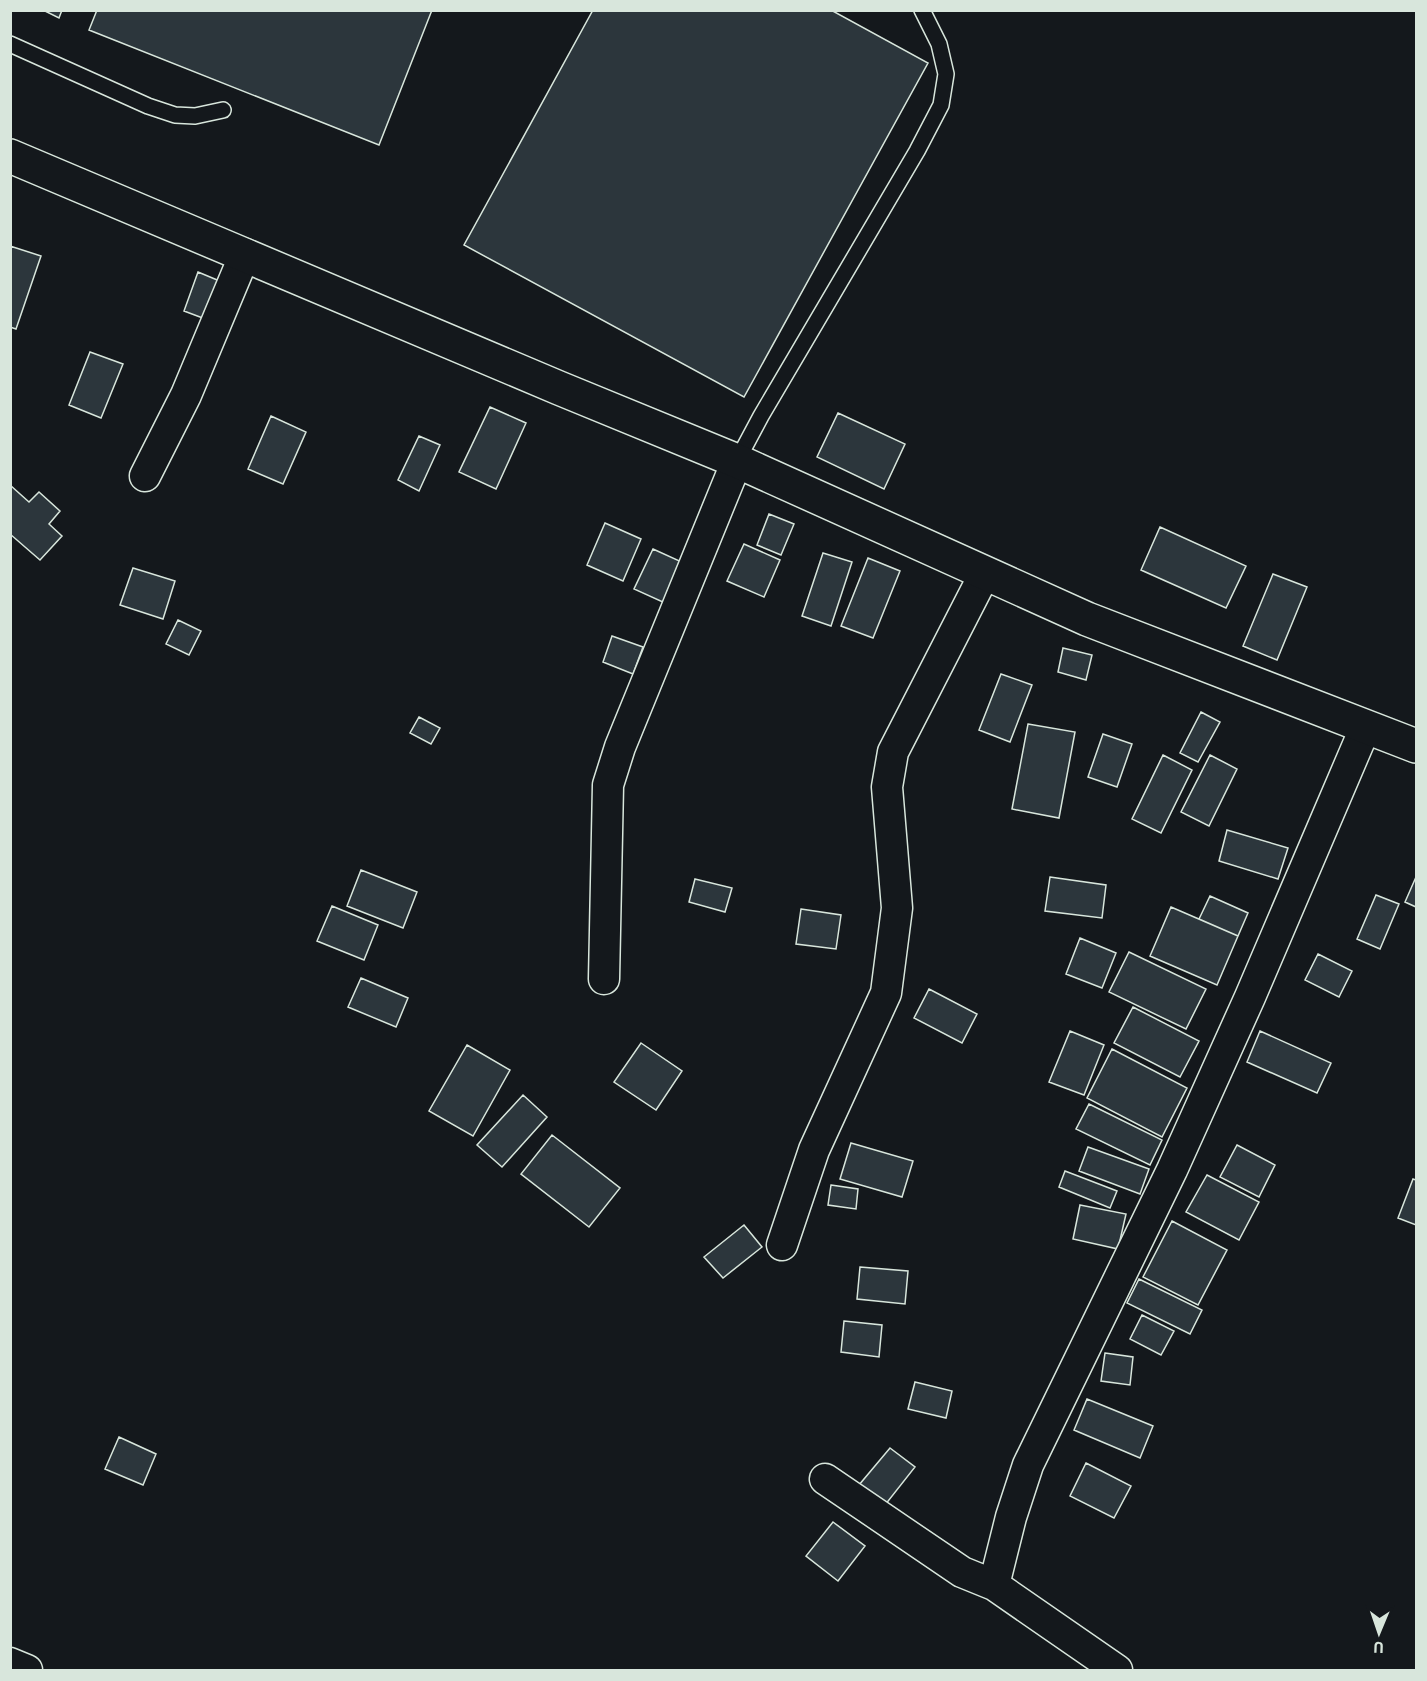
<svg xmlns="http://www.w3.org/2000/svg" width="1427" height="1681" font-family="'Titillium Web',sans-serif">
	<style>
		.building { fill: #2c363c; stroke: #d8e6dc; stroke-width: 1.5 }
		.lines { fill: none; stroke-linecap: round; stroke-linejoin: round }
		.service-casing { stroke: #d8e6dc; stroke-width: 18 }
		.minor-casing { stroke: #d8e6dc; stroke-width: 33 }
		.tertiary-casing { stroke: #d8e6dc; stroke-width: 36 }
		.service { stroke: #14181c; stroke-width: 15 }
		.minor { stroke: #14181c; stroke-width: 30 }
		.tertiary { stroke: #14181c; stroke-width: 33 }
	</style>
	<rect width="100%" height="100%" fill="#14181c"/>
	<path class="building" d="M43,10h19l-3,8z
		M97,10h335l-53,135 -290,-115z
		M593,10h238l97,53 -184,334 -280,-152z
		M10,246l31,10 -25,73 -6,-2z
		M198,272l24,10 -14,38 -24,-9z
		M90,352l33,12 -22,54 -32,-13z
		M490,407l36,16 -30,66 -37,-17z
		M838,413l67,31 -21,45 -67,-32z
		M271,416l35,16 -23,52 -35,-15z
		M419,436l21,9 -21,46 -21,-11z
		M10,485l19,17 10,-10 21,19 -11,13 13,12 -22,24 -30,-26z
		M769,514l25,10 -13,31 -24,-10z
		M605,523l36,16 -18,42 -36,-16z
		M1160,527l86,39 -20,42 -85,-38z
		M744,544l36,16 -16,37 -37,-16z
		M653,549l31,14 -19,40 -31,-14z
		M823,553l29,9 -21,64 -29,-10z
		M868,558l32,13 -27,67 -32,-12z
		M133,568l42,13 -12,38 -43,-14z
		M1273,574l34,13 -30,73 -34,-14z
		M178,620l23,11 -12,24 -23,-11z
		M612,636l31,11 -10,27 -30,-12z
		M1063,648l29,7 -6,25 -28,-8z
		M1001,674l31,11 -22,57 -31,-12z
		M1201,712l19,10 -22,40 -18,-9z
		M419,717l21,11 -9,16 -21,-11z
		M1028,724l47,8 -16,86 -47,-9z
		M1103,734l29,10 -15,43 -29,-10z
		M1163,755l29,15 -31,63 -29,-14z
		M1210,755l27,14 -28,57 -28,-14z
		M1227,830l61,18 -10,31 -59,-18z
		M361,870l56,22 -14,36 -56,-22z
		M1050,877l56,8 -4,33 -57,-7z
		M1416,877v30l-11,-5z
		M695,879l37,9 -7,24 -36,-10z
		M1376,895l23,9 -19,45 -23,-10z
		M1210,896l38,17 -10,23 -39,-17z
		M332,906l46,19 -14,35 -47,-19z
		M1171,907l67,29 -21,49 -67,-29z
		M801,909l40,6 -5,34 -40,-5z
		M1080,938l36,15 -14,35 -36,-14z
		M1129,952l77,37 -20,40 -77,-37z
		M1318,954l34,17 -13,26 -34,-17z
		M361,978l47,20 -12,29 -48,-20z
		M929,989l48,25 -15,29 -48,-25z
		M1133,1007l66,34 -19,36 -66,-34z
		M1070,1031l34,14 -20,50 -35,-13z
		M1260,1031l71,32 -14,30 -70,-31z
		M641,1043l41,28 -26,39 -42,-28z
		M467,1045l43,25 -37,66 -44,-25z
		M1112,1049l75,39 -25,49 -75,-39z
		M523,1095l24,22 -45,50 -25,-22z
		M1089,1104l73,36 -12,25 -74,-36z
		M552,1135l68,53 -31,39 -68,-53z
		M851,1143l62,18 -11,36 -62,-18z
		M1237,1145l38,20 -16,32 -39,-20z
		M1088,1147l61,22 -9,25 -61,-23z
		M1065,1171l52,20 -7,17 -51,-21z
		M1207,1175l52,27 -20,38 -53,-28z
		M1413,1179l3,1v45l-18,-7z
		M831,1185l27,4 -2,20 -28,-4z
		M1080,1205l46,9 -8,35 -45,-10z
		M1172,1221l55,29 -29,55 -55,-28z
		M744,1225l18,22 -39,31 -19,-21z
		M860,1267l48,4 -3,33 -48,-5z
		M1139,1279l63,31 -12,24 -63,-31z
		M1142,1315l32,16 -13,24 -31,-16z
		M844,1321l38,4 -3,32 -38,-5z
		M1105,1353l28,4 -3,28 -29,-4z
		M915,1382l37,9 -6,27 -38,-9z
		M1087,1399l66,27 -13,32 -66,-28z
		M119,1437l37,17 -13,31 -38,-16z
		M890,1448l25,19 -30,38 -26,-20z
		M1086,1463l45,23 -17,32 -44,-22z
		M833,1522l32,24 -27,35 -32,-25z"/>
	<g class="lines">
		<defs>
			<path id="service" d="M10,44l138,62 27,9 20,1 28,-6
				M737,461l24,-45 156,-265 24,-46 5,-31 -7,-30 -17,-34"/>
			<path id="minor" d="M145,476l41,-81 59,-141
				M604,979l4,-194 12,-38 117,-286
				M782,1245l32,-95 72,-157 11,-85 -10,-121 6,-35 92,-179
				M825,1479l137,93 32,13
				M10,1663l17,7
				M1117,1670l-123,-85 17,-68 17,-52 144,-295 78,-173 116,-271"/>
			<path id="tertiary" d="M10,156l549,232 178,73 350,158 329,127"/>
		</defs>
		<use href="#service" class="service-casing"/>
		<use href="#minor" class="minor-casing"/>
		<use href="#tertiary" class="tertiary-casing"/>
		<use href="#service" class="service"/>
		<use href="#minor" class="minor"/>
		<use href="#tertiary" class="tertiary"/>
	</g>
	<rect width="1427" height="1681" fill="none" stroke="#d8e6dc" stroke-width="24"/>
	<g transform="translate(1379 1633) rotate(182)" stroke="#14181c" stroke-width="4.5" paint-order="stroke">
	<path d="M0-4.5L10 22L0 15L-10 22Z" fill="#d8e6dc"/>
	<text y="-9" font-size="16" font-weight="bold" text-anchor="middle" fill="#d8e6dc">U</text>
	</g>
</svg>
